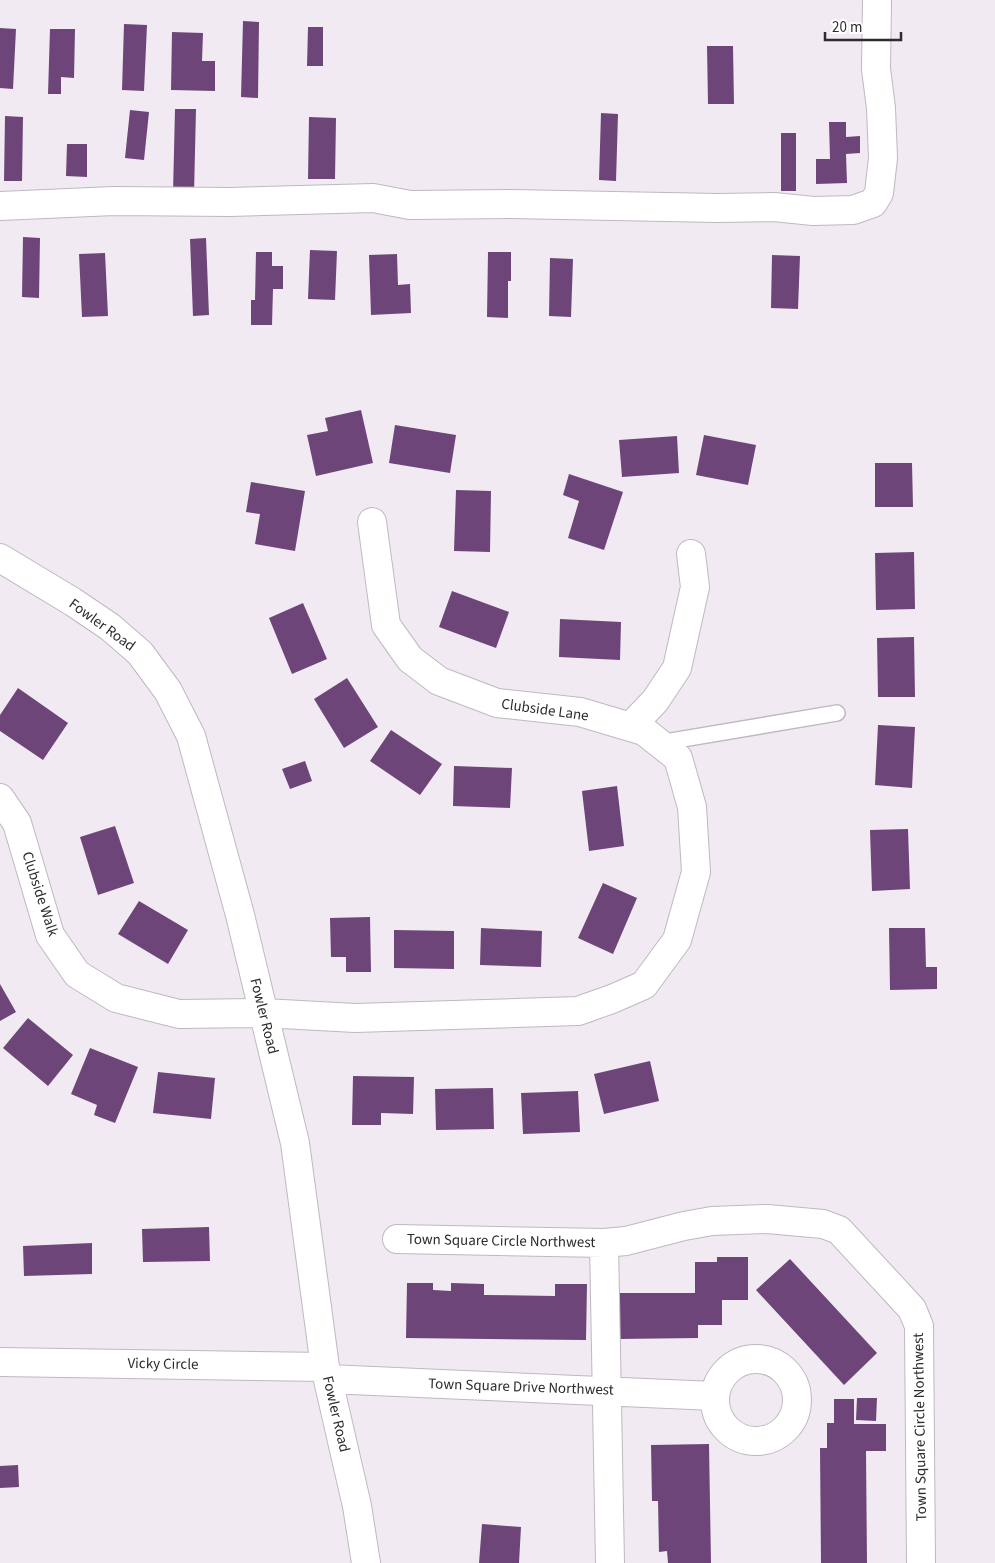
<svg xmlns="http://www.w3.org/2000/svg" width="995" height="1563" font-family="'Source Sans 3',sans-serif">
	<style>
		.building { fill: #6e4578 }
		.lines { fill: none; stroke-linecap: round; stroke-linejoin: round }
		.lane-casing { stroke: #bfb8c0; stroke-width: 18 }
		.street-casing { stroke: #bfb8c0; stroke-width: 30 }
		.lane { stroke: #fff; stroke-width: 15 }
		.street { stroke: #fff; stroke-width: 28 }
		.labels { text-anchor: middle; dominant-baseline: central; stroke-width: 5; stroke-linejoin: round; paint-order: stroke }
		.street-label { font-size: 15px; fill: #2e2b2f; stroke: #fff }
	</style>
	<rect width="100%" height="100%" fill="#f1eaf3"/>
	<path class="building" d="M243,21l16,1 -1,76 -17,-1z
		M124,24l23,1 -3,66 -22,-1z
		M308,27h15v39h-16z
		M0,28l16,1 -3,60 -13,-1z
		M50,29h25l-1,49 -13,-1v17h-13z
		M172,32l31,1 -1,28h13v30l-44,-1z
		M707,46h26l1,58h-26z
		M175,109h21l-2,85 -21,-1z
		M130,110l19,2 -5,48 -19,-2z
		M601,113l17,1 -2,67 -17,-1z
		M5,116l18,1 -1,64h-18z
		M309,117l27,1 -1,61h-27z
		M829,122h17v15l14,-1v17l-14,1 1,29 -31,1v-25h14z
		M781,133h15v58h-15z
		M67,144h20v33l-21,-1z
		M23,237l17,1 -1,60 -17,-1z
		M206,238l3,77 -16,1 -3,-77z
		M310,250l27,1 -2,49 -27,-1z
		M256,252h16v14h11v23h-10l-1,36h-21v-25h4z
		M488,252h23v29h-3v37l-21,-1z
		M105,253l3,63 -26,1 -3,-63z
		M397,254l1,31 12,-1 1,29 -40,2 -2,-60z
		M772,255l28,1 -2,53 -27,-1z
		M550,258l23,1 -2,58 -22,-1z
		M361,410l12,53 -57,13 -9,-41 21,-4 -3,-13z
		M395,425l61,10 -6,38 -61,-10z
		M704,435l52,10 -8,40 -52,-10z
		M677,436l2,37 -57,4 -3,-37z
		M875,463h37l1,44h-38z
		M569,474l54,18 -19,58 -36,-12 11,-37 -16,-6z
		M251,482l54,9 -10,60 -40,-7 5,-30 -14,-2z
		M456,490l35,1 -1,61 -36,-1z
		M914,552l1,57 -39,1 -1,-57z
		M452,591l57,21 -13,36 -57,-21z
		M303,603l24,56 -35,15 -23,-56z
		M560,619l61,3 -1,38 -61,-3z
		M914,637l1,60h-37l-1,-59z
		M347,678l31,49 -34,21 -30,-49z
		M18,688l50,35 -25,37 -43,-29v-16z
		M878,725l37,2 -3,61 -37,-3z
		M391,730l51,34 -22,31 -50,-34z
		M305,761l7,20 -22,8 -8,-20z
		M454,766l58,2 -2,40 -57,-2z
		M617,786l7,60 -35,5 -7,-60z
		M115,826l19,57 -36,12 -18,-58z
		M908,829l2,60 -38,2 -2,-61z
		M603,883l34,15 -24,56 -35,-16z
		M139,901l49,29 -20,34 -50,-30z
		M370,917l1,55h-25v-15h-15l-1,-39z
		M481,928l61,3 -1,36 -61,-2z
		M889,928h36l1,39h11v22l-47,1z
		M394,930l60,1v38l-60,-1z
		M0,984l16,28 -16,9z
		M28,1018l45,37 -25,31 -45,-38z
		M90,1048l48,19 -23,56 -21,-8 3,-10 -26,-11z
		M650,1061l9,40 -55,13 -10,-40z
		M158,1072l57,6 -4,41 -58,-6z
		M353,1076l61,1 -1,37 -32,-1v12h-29z
		M493,1088l1,41 -58,1 -1,-41z
		M578,1091l2,41 -57,2 -2,-41z
		M209,1227l1,34 -67,1 -1,-33z
		M92,1243v31l-68,2 -1,-30z
		M717,1257h31v43h-26v25h-24v13l-80,1v-46h77v-31h22z
		M790,1259l87,94 -33,32 -88,-95z
		M407,1283h26v7l18,1v-8l33,1v11l71,1v-12h32l-1,56 -180,-2z
		M857,1398h20l-1,23 -20,-1z
		M834,1399h20v25h32v27h-20l1,112h-46l-1,-115h7v-25h7z
		M709,1444l2,119h-43l-1,-12 -8,1 -1,-51h-6l-1,-56z
		M18,1465l1,22 -19,1v-22z
		M482,1524l39,3 -2,36h-40z"/>
	<g class="lines">
		<defs>
			<path id="lane" d="M659,743l178,-30"/>
			<path id="street" d="M0,206l114,-5 116,1 143,-4 37,7 101,-1 206,4 57,-1 39,4 40,-1 20,-7 6,-10 4,-35 -2,-50 -5,-39 1,-69
				M0,558l73,44 37,25 30,26 28,38 23,45 49,179 55,228 30,224 32,139 9,57
				M630,727l25,-26 22,-33 18,-81 -4,-33
				M0,798l17,25 33,112 27,39 39,24 63,16 85,-1 91,5 223,-7 34,-12 32,-14 33,-45 19,-68 -4,-65 -14,-49 -34,-27 -64,-19 -83,-9 -58,-22 -29,-22 -24,-34 -14,-103
				M397,1239l207,4 22,-2 58,-15 28,-5 55,-2 56,5 16,6 73,79 7,17 2,237
				M604,1243l6,320
				M715 1400a41 41 0 1 1 82 0a41 41 0 1 1-82 0Z
				M0,1362l325,5
				M328,1379l386,17"/>
		</defs>
		<use href="#lane" class="lane-casing"/>
		<use href="#street" class="street-casing"/>
		<use href="#lane" class="lane"/>
		<use href="#street" class="street"/>
	</g>
	<g class="labels">
		<g class="street-label">
			<text transform="translate(102 625) rotate(36)">Fowler Road</text>
			<text transform="translate(545 710) rotate(8)">Clubside Lane</text>
			<text transform="translate(40 894) rotate(72)">Clubside Walk</text>
			<text transform="translate(264 1016) rotate(76)">Fowler Road</text>
			<text transform="translate(501 1241) rotate(1)">Town Square Circle Northwest</text>
			<text transform="translate(163 1364) rotate(1)">Vicky Circle</text>
			<text transform="translate(521 1387) rotate(2)">Town Square Drive Northwest</text>
			<text transform="translate(336 1414) rotate(77)">Fowler Road</text>
			<text transform="translate(920 1427) rotate(-91)">Town Square Circle Northwest</text>
		</g>
	</g>
	<path d="M825 32v8h76v-8" fill="none" stroke="#2e2b2f" stroke-width="2.5"/>
	<text x="832" y="32" font-size="15" fill="#2e2b2f" stroke="#ffffff" stroke-width="4" paint-order="stroke">20 m</text>
</svg>
